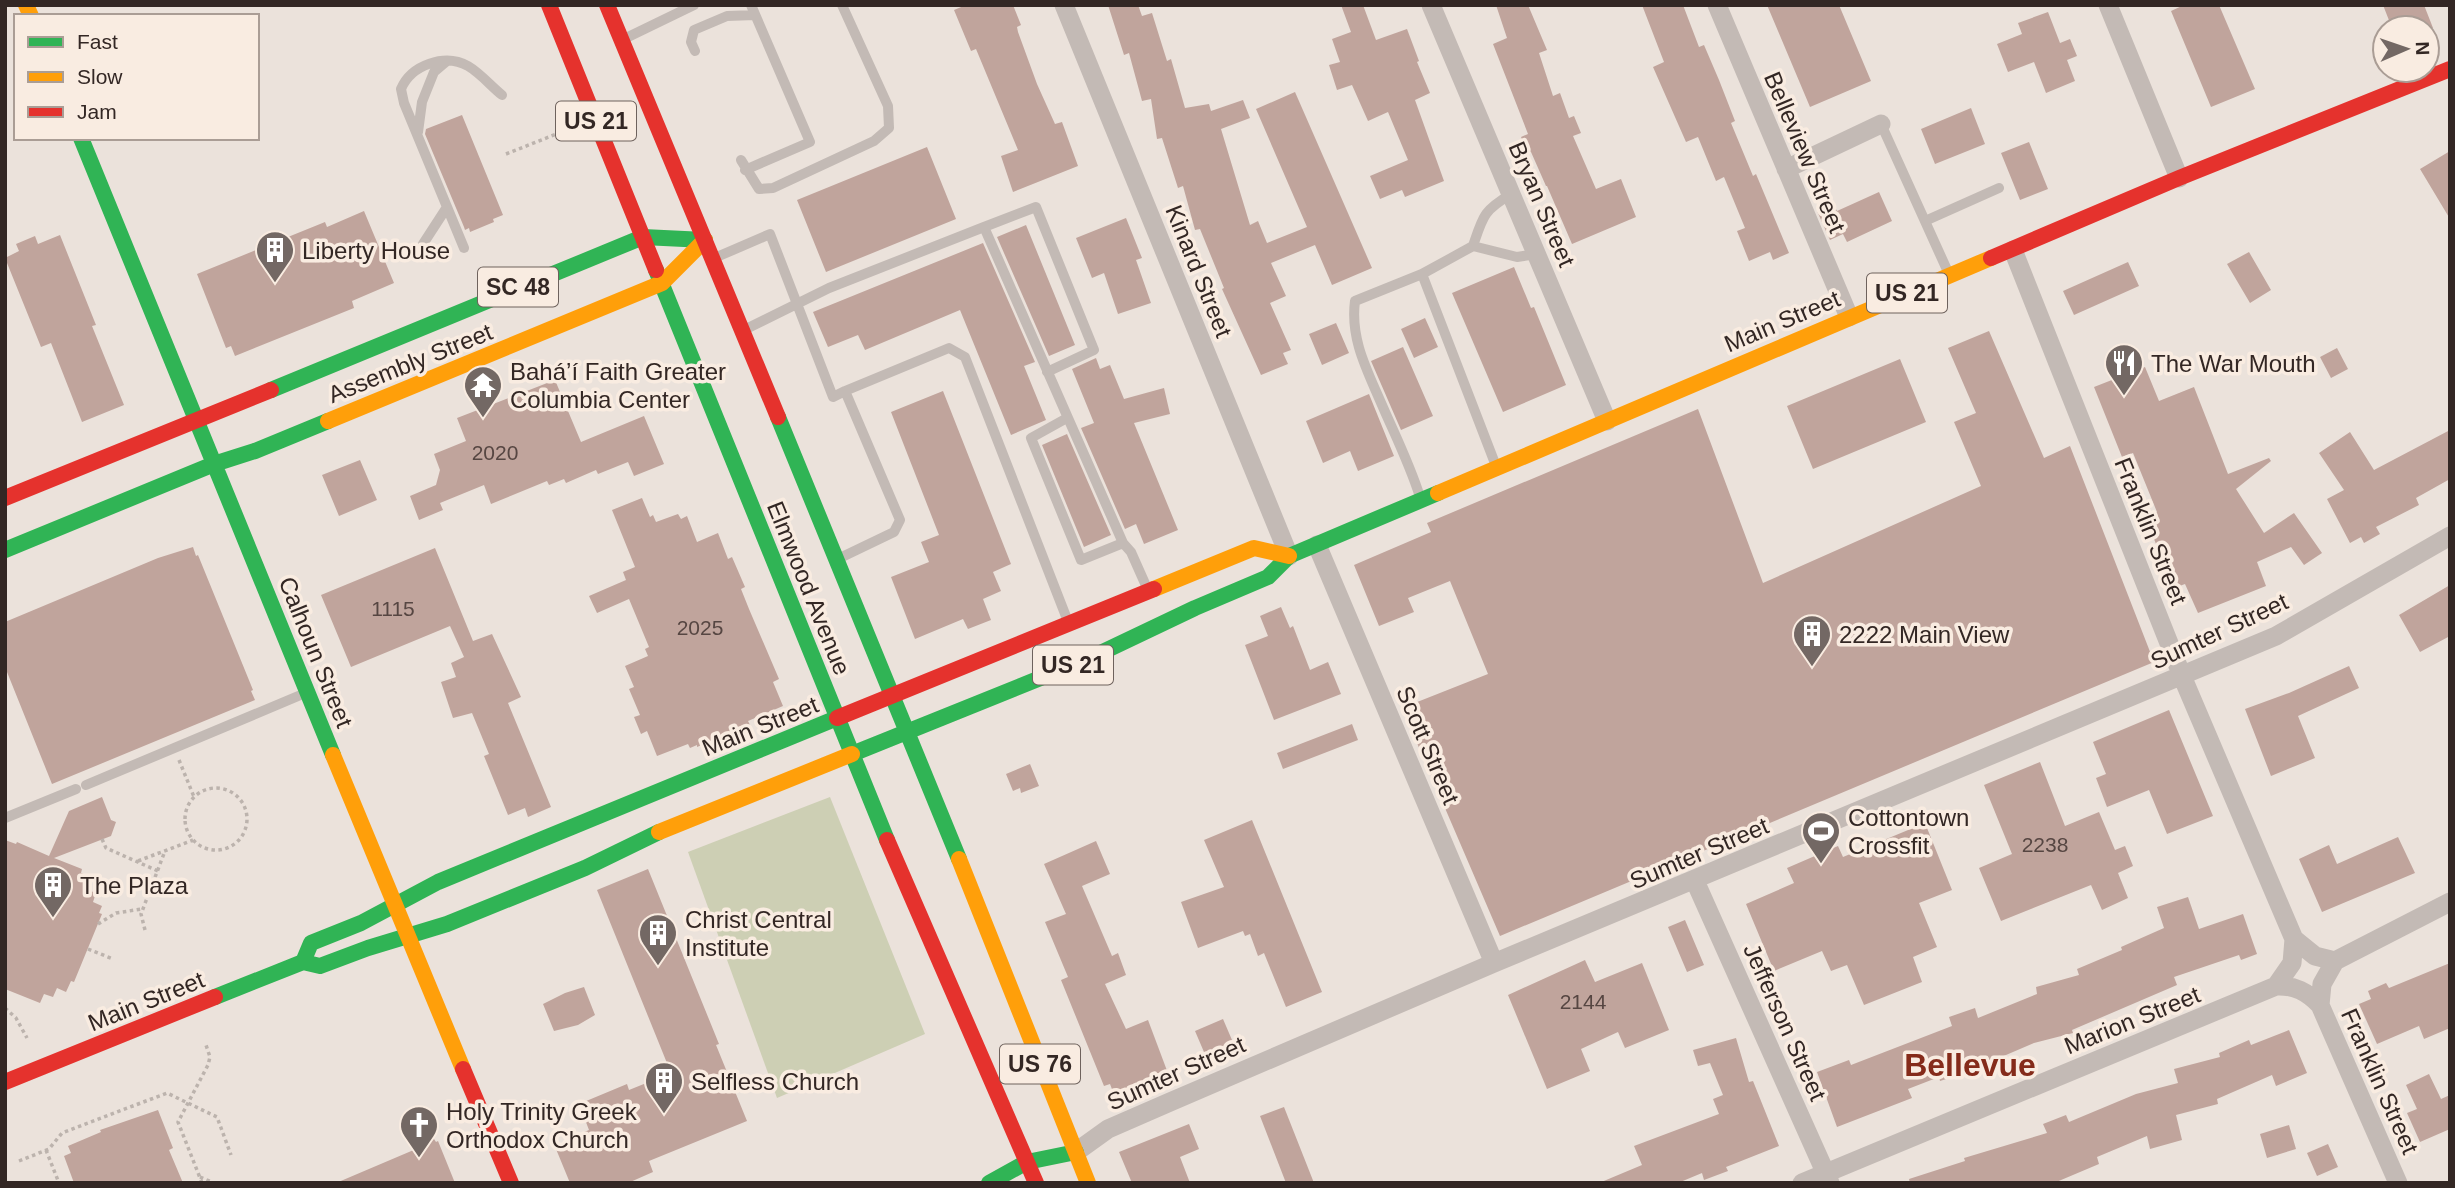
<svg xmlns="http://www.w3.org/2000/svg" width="2455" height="1188" font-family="Arial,sans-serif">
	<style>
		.green { fill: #cdcfb4 }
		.building { fill: #c0a49c }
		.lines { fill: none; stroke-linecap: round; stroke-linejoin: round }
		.path { stroke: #bcb3ad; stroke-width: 3.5; stroke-dasharray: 3.5 3.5; stroke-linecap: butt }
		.lane { stroke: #c3bab5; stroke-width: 10 }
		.street { stroke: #c3bab5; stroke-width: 19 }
		.fast { stroke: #30b455; stroke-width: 16 }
		.slow { stroke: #ff9f0a; stroke-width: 16 }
		.jam { stroke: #e5322d; stroke-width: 16 }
		.labels { text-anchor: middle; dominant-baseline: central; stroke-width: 7; stroke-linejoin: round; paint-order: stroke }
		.number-label { font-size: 21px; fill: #564642 }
		.shield { fill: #f9ece1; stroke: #6e625d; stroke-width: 2 }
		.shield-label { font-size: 23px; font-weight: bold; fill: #332724 }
		.street-label { font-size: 24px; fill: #332724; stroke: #f9ece1 }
		.poi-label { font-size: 24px; fill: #332724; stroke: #f9ece1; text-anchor: start }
		.district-label { font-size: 32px; font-weight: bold; fill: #852b1a; stroke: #f9ece1 }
	</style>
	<rect width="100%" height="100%" fill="#ebe2db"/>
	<path class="green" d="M830,797l95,237 -148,64 -89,-246z"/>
	<path class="building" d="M966,5h47l8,20 -4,2 1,5 19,52 18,40 7,-2 16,44 -65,26 -12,-36 17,-6 -42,-101 -5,2 -17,-41z
		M1108,5h30l4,11 10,-3 15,48 4,-2 14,49 24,-4 2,7 32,-11 7,18 -29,11 29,96 8,-4 9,22 40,-16 -51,-118 39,-17 77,176 -40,17 -17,-40 -44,18 15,33 -16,7 21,47 -8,3 5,11 -27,11 -39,-86 2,-1 -24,-59 -5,1 -12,-44 -5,2 -16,-50 -5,1 -6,-40 -9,2 -13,-48 -5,2z
		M1341,5h22l13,35 31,-11 12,32 -2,1 13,31 -15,7 29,81 -39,16 -3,-7 -22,9 -10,-23 38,-16 -20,-48 -20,9 -16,-36 -15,5 -8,-25 11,-3 -8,-23 19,-7z
		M1496,5h32l19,45 -8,3 14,43 7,-3 9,25 5,-2 7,17 -8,3 23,53 25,-10 15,38 -64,27 -25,-58h-1l-15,-34 -3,1 -7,-16 7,-3 -35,-90 14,-6z
		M1642,5h41l16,42 5,-2 15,35 16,41 -4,2 22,53 3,-2 33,79 -16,7 -3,-8 -21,9 -12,-30 8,-3 -21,-51 -8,4 -18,-44 -12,5 -33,-75 11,-5z
		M1767,5h72l32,76 -61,26z
		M2184,5h35l36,84 -44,18 -40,-96z
		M2383,5h41l9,23h-41z
		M2048,12l12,31 10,-4 7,17 -10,4 8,21 -29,12 -12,-31 -26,10 -11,-28 25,-10 -4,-11z
		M1971,108l14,36 -50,20 -14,-35z
		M462,115l41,100 -10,4 1,3 -24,10 -1,-4 -4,2 -1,-3 -39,-93 1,-5z
		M2029,142l19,47 -28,11 -19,-47z
		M927,147l29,72 -130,53 -29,-72z
		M2450,151v68l-30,-50z
		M1879,192l13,29 -45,21 -4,-8 -13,6 -13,-29 16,-7 4,7z
		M364,211l30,72 -42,18 2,7 -119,48 -4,-10 -5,2 -29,-74 128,-52 2,5z
		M1126,218l16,40 -6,2 15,43 -33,11 -14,-41 -12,5 -16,-40z
		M1026,225l49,120 -26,11 -52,-119z
		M60,235l36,90 -4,1 32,79 -42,17 -31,-79 -10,4 -36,-89 14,-7 -3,-7 19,-8 3,8z
		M983,243l52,119 -11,4 22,54 -35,15 -51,-125 -95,40 -7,-15 -30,12 -15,-35z
		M2249,252l22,38 -21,13 -23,-39z
		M2128,262l11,24 -65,29 -11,-24z
		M1514,267l17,41 3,-1 32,78 -63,27 -51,-119z
		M1425,318l13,29 -24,11 -13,-29z
		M1336,323l13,30 -27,12 -13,-31z
		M1989,331l55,127 26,-12 84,216 -654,274 -98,-228 86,-34 -38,-93 -42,17 6,14 -35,14 -25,-61 77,-33 -4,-9 271,-114 65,174 218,-97 -27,-64 22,-9 -28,-65z
		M1403,347l30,69 -32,14 -30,-69z
		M2337,348l11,21 -17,9 -11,-21z
		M1096,358l4,11 10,-4 14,34 40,-11 6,26 -36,9 44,107 -34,14 -8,-20 -11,5 -44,-101 13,-5 -22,-54z
		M1900,359l26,63 -113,47 -26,-63z
		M2145,367l14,34 35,-14 34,87 41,-16 2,3 -35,28 28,44 30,-20 28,40 -18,12 -13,-18 -34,15 9,24 -68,27 -13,-29 -11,4 -29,-71 12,-5 -24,-59 -11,4 -28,-70z
		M555,380l26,62 63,-26 20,48 -30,12 -6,-14 -30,12 -2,-4 -30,13 -2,-4 -15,6 -2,-4 -56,23 -7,-19 -44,18 3,7 -24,10 -9,-24 26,-11 4,-15 -6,-16 32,-13 -9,-23z
		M943,391l68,173 -18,8 8,19 -18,8 8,21 -23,9 -5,-10 -48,20 -24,-62 38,-15 -8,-20 18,-7 -48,-123z
		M1369,394l25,62 -36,15 -8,-20 -27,12 -17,-42z
		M2450,430v49l-34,19 3,7 -43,22 4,7 -16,9 -3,-6 -11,6 -23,-44 17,-9 -25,-37 31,-21 24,38z
		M1067,434l44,101 -27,12 -42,-102z
		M360,460l17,40 -38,16 -17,-41z
		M642,498l8,19 3,-2 3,7 22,-8 3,5 6,-3 10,26 21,-9 10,26 4,-2 13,30 -4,2 8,20 30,70 -6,3 10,24 -35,15 2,4 -53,22v-2l-7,3 -2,-4 -31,12 -10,-25 -6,3 -7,-17 6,-2 -11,-26 5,-2 -9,-21 23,-10 -3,-7 4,-2 -20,-48 -32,14 -8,-17 37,-16 -3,-8 12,-5 -23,-57z
		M193,547l3,9 2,-1 55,135 -2,1 4,9 -203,84 -47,-117v-45l153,-64z
		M435,548l38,93 19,-7 29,63 -13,6 43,104 -23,10 -3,-9 -17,7 -24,-59 5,-2 -17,-41 -19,5 -12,-36 15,-5 -5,-14 13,-6 -14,-31 -99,41 -30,-72z
		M2450,585v51l-30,16 -21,-37z
		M1281,607l9,21 3,-2 17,44 18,-8 13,32 -67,26 -29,-75 23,-9 -8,-20z
		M2349,666l10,22 -61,28 17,42 -44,18 -26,-67 44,-16z
		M2169,710l44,106 -46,18 -18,-44 -42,17 -11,-29 10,-4 -13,-32z
		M1352,724l6,16 -75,29 -6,-16z
		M2040,762l25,64 34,-14 16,38 10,-4 8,20 -15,7 10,25 -26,12 -11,-25 -90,36 -22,-53 33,-14 -28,-69z
		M1030,764l9,22 -18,7 -1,-5 -7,3 -7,-17z
		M102,797l9,23 5,2 -5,14 -57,22 28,11 -1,4 5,2 -1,3 7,3 -4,9 8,3 -3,9 9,4 -3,7 3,1 -28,68 -3,-1 -5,11 -9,-4 -4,9 -9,-3 -4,9 -35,-14v-149l11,4 1,-2 32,14 20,-45z
		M1252,820l70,172 -36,15 -22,-54 -6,3 -8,-22 -5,2 -2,-5 -45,17 -17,-46 43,-15 -20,-47z
		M1925,823l27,67 -33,13 18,44 -24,10 9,25 -58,23 -17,-40 -16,6 -9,-20 -48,20 -28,-67 48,-21 -7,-15 51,-22 5,11z
		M2398,837l17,36 -93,39 -23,-53 30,-14 8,19z
		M1096,841l14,33 -28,12 30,70 6,-3 8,22 -21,9 21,45 22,-9 21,56 -54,21 -5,-13 -6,2 -43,-106 7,-3 -23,-55 21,-8 -22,-50z
		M648,869l71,175 -3,1 31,76 -98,40 4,11 -25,11h-58l-14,-34 18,-7 -2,-5 17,-7 -10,-26 48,-20 2,6 42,-17 -74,-183z
		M2188,897l11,32 44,-15 14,40 -16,6 -2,-5 -65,22 3,8 -105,45 1,3 -39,10 -42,18 1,3 -53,17 -1,-4 -31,12 4,9 -75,29 -20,-55 32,-12 2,5 101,-39 -3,-9 26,-9 3,10 59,-24 -1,-7 43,-12 -2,-6 45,-19 -1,-3 43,-19 -7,-21z
		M1685,920l19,45 -17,7 -19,-45z
		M1585,960l10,22 47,-19 27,67 -44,18 -7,-16 -37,17 9,22 -43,18 -39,-94z
		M2450,963v65l-26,11 -5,-13 -42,18 -18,-40 12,-5 -3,-8 18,-8 3,5z
		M584,987l11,28 -17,10 -24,6 -11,-27 22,-11z
		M1223,1019l12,28 -28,12 -12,-28z
		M2289,1030l18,43 -31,13 -4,-11 -55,24 1,5 -42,11 6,25 -32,9 -3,-13 -50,21 2,7 -45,19h-144l-1,-4 56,-18 -1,-3 83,-25 -4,-9 23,-9 3,7 67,-28 42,-11 -4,-14 46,-12 -1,-4 30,-13 2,5z
		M1736,1038l13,44 4,-1 26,65 -53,21 2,4 -24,9 -2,-7 -24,10h-79l43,-18 -8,-19 85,-32 -6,-15 10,-4 -13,-32 -12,3 -5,-16z
		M2429,1074l12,25 9,-4v34l-30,13 -13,-29 10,-4 -11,-24z
		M1284,1107l30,76h-28l-26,-67z
		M158,1110l15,38 -4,2 14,33h-109l-10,-27 7,-3 -3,-7 33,-14 -1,-2z
		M1189,1124l10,25 -19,8 10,26h-58l-13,-31z
		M2289,1125l7,24 -29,9 -7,-24z
		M434,1139l2,3 2,-1 17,42h-119l80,-34 1,-3z
		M2328,1144l10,23 -21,9 -10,-23z"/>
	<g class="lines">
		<path class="path" d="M506,154l53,-21
			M179,760l15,37
			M185 819a31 31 0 1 1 62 0a31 31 0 1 1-62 0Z
			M102,839l4,9 52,23
			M138,861l55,-21
			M98,924l18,-11 26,-4
			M145,930l-4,-16 24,-63
			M88,949l25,10
			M5,1008l11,10 11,20
			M46,1150l13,33
			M19,1161l30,-12 13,-16 105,-40 50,24 14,38
			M200,1177l14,6
			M202,1183l-24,-61 30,-57 2,-8 -5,-15"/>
		<path class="lane" d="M628,37l66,-32
			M695,51l-4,-9 3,-12 33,-14 28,-1
			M1881,124l67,148
			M418,132l4,-30 12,-30 13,-11
			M741,160l18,29 14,-1 101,-47 15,-13 -1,-22 -46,-101
			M745,170l65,-28 -59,-137
			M1925,221l74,-33
			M984,227l52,-20 58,143 -47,22
			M423,244l24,-37
			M1473,246c10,-30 10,-35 38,-52
			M464,248l-60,-145 -3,-14c10,-24 44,-36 67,-23 12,7 23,20 34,29
			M719,256l51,-22 63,163 12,-6
			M1422,274l74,192
			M748,328l81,-40 155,-61 139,316 8,9 16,36
			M1067,418l-36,20 50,122 42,-17
			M1420,497c-10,-32 -25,-62 -38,-92 -15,-35 -32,-66 -27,-104l67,-27 51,-28 44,11 19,-3
			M844,556l50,-24 6,-12 -55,-129 104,-43 16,9 102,262
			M86,785l217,-91
			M5,818l71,-29"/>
		<path class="street" d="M1064,5l225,551
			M1431,5l176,416
			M1717,5l132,312
			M2108,5l71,173
			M1786,169l95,-45
			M2013,250l169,426 112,263 21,17 20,5
			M1317,545l177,418
			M1695,881l135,302
			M2276,986c19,-1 31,6 44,19l78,178
			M2320,1005l2,-21 13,-23 115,-59
			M1076,1152l32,-23 62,-27 324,-139 782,-327 174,-100
			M1802,1183l474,-197 16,-23 2,-24"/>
		<path class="fast" d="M81,138l252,617
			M656,270l231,570
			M271,390l372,-153 62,3
			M778,417l181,442
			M5,550l209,-86 41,-13 73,-30
			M852,754l238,-96 105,-50 73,-31 21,-21 149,-63
			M303,962l8,-19 50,-20 77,-41 399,-164
			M215,997l88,-35 17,4 48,-18 79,-24 138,-56 74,-36
			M989,1183l38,-21 49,-10"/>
		<path class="slow" d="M26,5l5,11
			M328,421l334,-138 43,-43
			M1438,493l553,-235
			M1154,589l100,-41 35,8
			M333,755l130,314
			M659,832l193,-78
			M959,859l129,324"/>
		<path class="jam" d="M549,5l107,265
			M607,5l171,412
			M1991,258l188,-80 271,-109
			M5,498l266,-108
			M837,718l317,-129
			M887,840l149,343
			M463,1069l48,114
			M5,1082l210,-85"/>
	</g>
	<defs>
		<symbol id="building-pin" viewBox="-11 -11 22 30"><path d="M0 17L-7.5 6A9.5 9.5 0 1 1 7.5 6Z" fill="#736864" stroke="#f9ece1"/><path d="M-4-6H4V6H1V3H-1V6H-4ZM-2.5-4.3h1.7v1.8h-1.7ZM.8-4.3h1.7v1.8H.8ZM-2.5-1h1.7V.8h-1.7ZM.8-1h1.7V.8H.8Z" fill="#fff"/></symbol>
		<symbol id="restaurant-pin" viewBox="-11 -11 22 30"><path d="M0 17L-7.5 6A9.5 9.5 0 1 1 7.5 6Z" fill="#736864" stroke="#f9ece1"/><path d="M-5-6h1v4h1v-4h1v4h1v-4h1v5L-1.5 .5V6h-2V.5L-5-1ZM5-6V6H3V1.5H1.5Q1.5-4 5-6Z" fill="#fff"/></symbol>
		<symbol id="temple-pin" viewBox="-11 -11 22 30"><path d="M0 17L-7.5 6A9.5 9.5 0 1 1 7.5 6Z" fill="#736864" stroke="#f9ece1"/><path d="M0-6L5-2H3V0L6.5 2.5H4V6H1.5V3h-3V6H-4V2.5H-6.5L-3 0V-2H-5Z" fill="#fff"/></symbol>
		<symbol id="stadium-pin" viewBox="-11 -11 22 30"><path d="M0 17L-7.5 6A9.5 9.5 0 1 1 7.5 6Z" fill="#736864" stroke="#f9ece1"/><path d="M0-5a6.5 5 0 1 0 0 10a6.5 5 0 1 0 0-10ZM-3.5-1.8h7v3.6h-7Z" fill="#fff"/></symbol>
		<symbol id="church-pin" viewBox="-11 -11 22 30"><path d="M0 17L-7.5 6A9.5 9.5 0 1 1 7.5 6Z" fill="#736864" stroke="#f9ece1"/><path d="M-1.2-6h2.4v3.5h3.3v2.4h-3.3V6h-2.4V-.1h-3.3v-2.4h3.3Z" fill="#fff"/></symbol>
	</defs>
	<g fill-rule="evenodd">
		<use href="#building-pin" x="253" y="228" width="44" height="60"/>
		<use href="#restaurant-pin" x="2102" y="341" width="44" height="60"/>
		<use href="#temple-pin" x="461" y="363" width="44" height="60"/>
		<use href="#building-pin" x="1790" y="612" width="44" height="60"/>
		<use href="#stadium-pin" x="1799" y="809" width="44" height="60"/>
		<use href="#building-pin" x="31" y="863" width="44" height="60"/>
		<use href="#building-pin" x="636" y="911" width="44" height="60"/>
		<use href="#building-pin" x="642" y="1059" width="44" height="60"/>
		<use href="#church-pin" x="397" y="1103" width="44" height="60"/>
	</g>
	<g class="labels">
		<g class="number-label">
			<text x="495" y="452">2020</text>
			<text x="393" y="608">1115</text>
			<text x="700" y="627">2025</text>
			<text x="2045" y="844">2238</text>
			<text x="1583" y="1001">2144</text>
		</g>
		<g class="shield">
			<rect x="556" y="101.5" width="80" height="39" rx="5"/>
			<rect x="478" y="267.5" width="80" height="39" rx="5"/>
			<rect x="1867" y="273.5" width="80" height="39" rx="5"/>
			<rect x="1033" y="645.5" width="80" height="39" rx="5"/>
			<rect x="1000" y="1044.5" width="80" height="39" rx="5"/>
		</g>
		<g class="shield-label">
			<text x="596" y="121">US 21</text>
			<text x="518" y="287">SC 48</text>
			<text x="1907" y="293">US 21</text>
			<text x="1073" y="665">US 21</text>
			<text x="1040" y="1064">US 76</text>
		</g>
		<g class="street-label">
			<text transform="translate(1805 152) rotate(67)">Belleview Street</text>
			<text transform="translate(1542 204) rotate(67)">Bryan Street</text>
			<text transform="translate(1199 271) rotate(68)">Kinard Street</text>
			<text transform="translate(1782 321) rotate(-23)">Main Street</text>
			<text transform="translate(410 363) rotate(-22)">Assembly Street</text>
			<text transform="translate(2151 531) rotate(68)">Franklin Street</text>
			<text transform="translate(809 588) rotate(68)">Elmwood Avenue</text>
			<text transform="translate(2219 631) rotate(-25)">Sumter Street</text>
			<text transform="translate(316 652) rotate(68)">Calhoun Street</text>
			<text transform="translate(760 726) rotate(-22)">Main Street</text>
			<text transform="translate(1428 745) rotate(67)">Scott Street</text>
			<text transform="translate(1699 853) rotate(-23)">Sumter Street</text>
			<text transform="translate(146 1001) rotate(-22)">Main Street</text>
			<text transform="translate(2132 1020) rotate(-22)">Marion Street</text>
			<text transform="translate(1785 1022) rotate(66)">Jefferson Street</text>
			<text transform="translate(1176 1073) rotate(-24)">Sumter Street</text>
			<text transform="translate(2380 1081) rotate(66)">Franklin Street</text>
		</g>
		<g class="poi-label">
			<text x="302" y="250">Liberty House</text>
			<text x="2151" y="363">The War Mouth</text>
			<text x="510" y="371">Bahá’í Faith Greater<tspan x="510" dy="28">Columbia Center</tspan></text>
			<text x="1839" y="634">2222 Main View</text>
			<text x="1848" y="817">Cottontown<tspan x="1848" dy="28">Crossfit</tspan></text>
			<text x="80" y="885">The Plaza</text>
			<text x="685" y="919">Christ Central<tspan x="685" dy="28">Institute</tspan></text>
			<text x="691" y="1081">Selfless Church</text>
			<text x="446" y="1111">Holy Trinity Greek<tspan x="446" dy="28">Orthodox Church</tspan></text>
		</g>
		<g class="district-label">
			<text x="1970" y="1065">Bellevue</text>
		</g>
	</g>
	<rect width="2455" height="1188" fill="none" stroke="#332724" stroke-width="14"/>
	<rect x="14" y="14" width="245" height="126" fill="#f9ece1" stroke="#aa9d95" stroke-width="2"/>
	<rect x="28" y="37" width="35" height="10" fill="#30b455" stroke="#aa9d95" stroke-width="2"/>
	<text x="77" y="49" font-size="21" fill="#332724">Fast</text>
	<rect x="28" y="72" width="35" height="10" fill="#ff9f0a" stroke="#aa9d95" stroke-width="2"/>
	<text x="77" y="84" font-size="21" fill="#332724">Slow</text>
	<rect x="28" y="107" width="35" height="10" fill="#e5322d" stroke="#aa9d95" stroke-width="2"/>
	<text x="77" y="119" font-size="21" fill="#332724">Jam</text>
	<g transform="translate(2406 49) rotate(88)"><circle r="33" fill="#f9ece1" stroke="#aa9d95" stroke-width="2"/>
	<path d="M0-5L12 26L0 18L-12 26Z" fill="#736864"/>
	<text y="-10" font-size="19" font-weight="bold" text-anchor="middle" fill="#332724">N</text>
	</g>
</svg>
